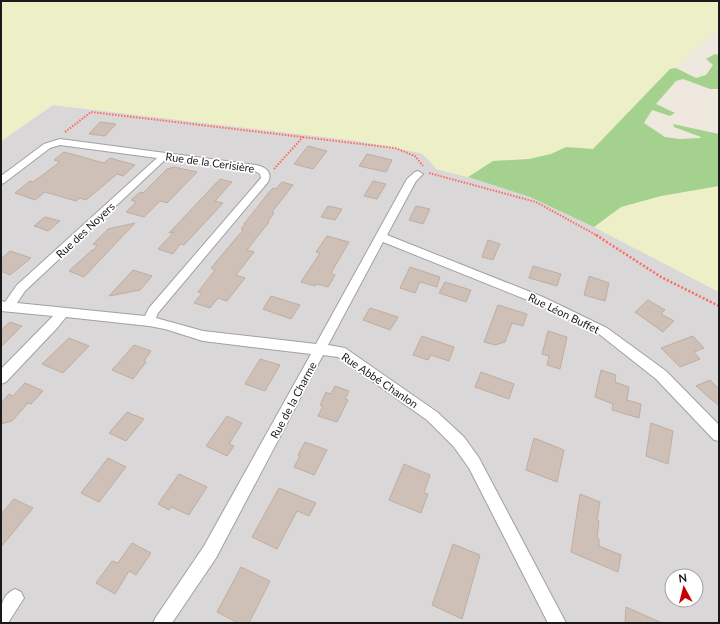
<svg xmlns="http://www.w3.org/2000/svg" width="720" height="624" font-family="Lato,sans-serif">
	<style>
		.residential { fill: #d9d7d7; fill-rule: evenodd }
		.farmland { fill: #edefc6 }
		.forest { fill: #a4d28e }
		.building { fill: #cec0b7; stroke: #c0ad9f }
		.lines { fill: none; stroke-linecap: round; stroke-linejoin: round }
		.street-casing { stroke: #a1a1a1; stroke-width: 2 }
		.path-far1 { stroke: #ff6a5e; stroke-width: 2; stroke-dasharray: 1.5 1.5; stroke-linecap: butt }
		.path { stroke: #ff6a5e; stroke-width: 2.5; stroke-dasharray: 2 2; stroke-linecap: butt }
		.street { fill: #fff; fill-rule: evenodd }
		.labels { text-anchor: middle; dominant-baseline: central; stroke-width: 3.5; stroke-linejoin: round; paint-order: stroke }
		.street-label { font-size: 11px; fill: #1a1a1a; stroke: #fff }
	</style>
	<rect width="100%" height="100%" fill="#eee8de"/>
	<path class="residential" d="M53,105l306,36 62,12 7,6 8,10 32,8 62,20 64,30 125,65v331h-718v-482zM672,576h24v24h-24z"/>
	<path class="farmland" d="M1,1h718v26l-43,41 -6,1 -77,80 -27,-2 -15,7 -22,5 -36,2 -25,16 -32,-8 -8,-10 -7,-6 -62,-12 -306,-36 -52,36z
		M719,186v106l-125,-65 27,-20 40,-11z"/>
	<path class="forest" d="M715,54l4,1v34h-9l-27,-10 -7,2 -20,23 19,9 -5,3 -18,-6 -8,13 21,14 15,2 20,-1 1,-1 -27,-10 -1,-3 46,10v52l-58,10 -40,11 -27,20 -64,-30 -62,-20 25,-16 36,-2 22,-5 15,-7 27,2 77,-80 6,-1 20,10 10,-3 7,-10 -7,-6z"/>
	<path class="building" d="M100,122l16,2 -11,12 -16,-2z
		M308,146l19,5 -14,18 -19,-5z
		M64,152l40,11 6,-5 25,7 -12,11 -6,-2 -31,26 -6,-2 -4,3 -31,-9 -10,8 -20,-7 15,-12 3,1 27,-20 -6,-2z
		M367,154l25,6 -6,12 -27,-6z
		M174,167l23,5 -30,31 -7,-2 -16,16 -18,-5 10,-10 -5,-2 9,-8 3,1 24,-24z
		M220,179l12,3 -17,19 8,2 -39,42 -4,-1 -7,10 -15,-5 16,-17 -5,1z
		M373,181l13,3 -9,15 -13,-3z
		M282,182l11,3 -21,27 2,1 -6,8 1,1 -22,28 7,2 -18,23 9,3 -18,23 -9,-3 -8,10 -16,-5 8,-10 -4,-1 17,-22 -4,-2 32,-38 -2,-1 4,-5h-1l26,-33 3,-3 3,1z
		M328,206l14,3 -7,11 -14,-3z
		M416,206l14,3 -7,15 -14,-4z
		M45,217l15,4 -12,10 -14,-5z
		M135,223l-51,54 -15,-6 23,-21 3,-1 2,-4 -4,-1 15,-15z
		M327,236l22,6 -18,31 4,2 -7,12 -11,-3 -2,2 -14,-4 19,-29 -4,-1z
		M488,240l12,4 -7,16 -11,-3z
		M10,251l21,7 -21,17 -9,-4v-12z
		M533,266l28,8 -4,12 -28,-8z
		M410,267l30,10 -3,10 -17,-5 -5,11 -15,-5z
		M133,270l19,6 -12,14 -31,6z
		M589,276l20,7 -4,18 -21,-6z
		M445,282l26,8 -5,12 -27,-9z
		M271,296l29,9 -9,14 -28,-10z
		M648,300l17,10 -4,4 13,7 -11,11 -28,-20z
		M498,305l29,9 -4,12 -11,-3 -7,19 -10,3 -11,-3z
		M370,308l28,9 -8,13 -27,-10z
		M10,322l12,4 -21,21v-17z
		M548,331l19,6 -7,32 -13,-4 2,-9 -7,-2z
		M422,336l32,11 -5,14 -18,-6 -3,5 -15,-5z
		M693,336l11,12 -10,4 6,7 -20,8 -19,-19z
		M69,338l20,8 -26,27 -21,-9z
		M134,345l17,6 -7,10 2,1 -13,17 -21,-9z
		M260,359l20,6 -15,26 -20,-7z
		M601,370l15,5 -1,7 14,5 -2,13 14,4 -2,14 -27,-8 1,-6 -18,-7z
		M481,372l33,12 -5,15 -34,-12z
		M710,380l9,9v17l-23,-20z
		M25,383l18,8 -12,13 -3,-1 -16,18 -11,3v-21l8,-9 4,2z
		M335,386l14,5 -4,8 3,1 -11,22 -19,-6 5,-10 -3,-1 6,-13 5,2z
		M127,412l17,7 -18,22 -17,-8z
		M227,416l15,7 -13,21 5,2 -7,10 -21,-10z
		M651,423l22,8 -5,33 -22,-8z
		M534,438l30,12 -7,32 -31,-12z
		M305,442l22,8 -13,25 -20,-8 6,-11 -2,-1z
		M108,458l18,9 -27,35 -18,-9z
		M404,464l26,11 -6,18 4,1 -7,19 -32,-13z
		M179,474l28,13 -18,28 -18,-8 -2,3 -11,-6z
		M279,488l37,15 -7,13 -12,-5 -20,38 -25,-12z
		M580,494l20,8 -3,18 2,1 -2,17 2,1v7l22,9 -3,17 -47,-20z
		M14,499l19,9 -32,39v-33z
		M132,543l19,10 -15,22 -7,-4 -14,23 -19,-11 16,-22 6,2z
		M453,544l27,11 -18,64 -30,-14z
		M241,567l29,14 -21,42h-11l-21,-11z
		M626,607l36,16h-37z"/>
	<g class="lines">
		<defs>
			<path id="street" d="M60,139l196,26c9,2 17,7 12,17l-110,131 -2,5 47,13 113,13 91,-165 8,-7 3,-1 5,3 -7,7 -29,54 156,62 64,31 59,43 53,54v16l-5,-1 -58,-61 -57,-45 -64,-31 -152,-61 -55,103 17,3 92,64 27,25 15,21 87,165h-18l-79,-155 -15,-21 -27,-27 -89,-63 -15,-2 -107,203 -44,65h-19l3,-6 48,-71 107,-192 -108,-13 -38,-12 -16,-3 -83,-9 -8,10 -52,55 -5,2v-15l52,-53 -52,-5v-10l4,1 12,-17 140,-127 -97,-13 -10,3 -46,35 -3,1v-8l43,-32zM166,159l89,12 5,3 1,4 -112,130 -4,8 -128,-13 8,-12z
				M15,589l6,3 3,6 -16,25h-7c0,-15 -1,-27 14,-34z"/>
		</defs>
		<use href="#street" class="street-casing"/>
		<path class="path-far1" d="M65,132l26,-20 304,36 20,8 8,10
			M274,169l29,-32
			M429,173l107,29 62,34"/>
		<path class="path" d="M596,235l65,42 58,29"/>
		<use href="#street" class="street"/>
	</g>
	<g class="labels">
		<g class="street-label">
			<text transform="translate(210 162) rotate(8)">Rue de la Cerisière</text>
			<text transform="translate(85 230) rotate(-43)">Rue des Noyers</text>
			<text transform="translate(564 313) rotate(26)">Rue Léon Buffet</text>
			<text transform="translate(380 380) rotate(34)">Rue Abbé Chanlon</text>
			<text transform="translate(293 400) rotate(-62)">Rue de la Charme</text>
		</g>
	</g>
	<rect width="720" height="624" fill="none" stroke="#1a1a1a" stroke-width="4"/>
	<g transform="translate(684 588) rotate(353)"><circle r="19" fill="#ffffff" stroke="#a3a3a3"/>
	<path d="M0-3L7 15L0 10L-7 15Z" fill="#c50005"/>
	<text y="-6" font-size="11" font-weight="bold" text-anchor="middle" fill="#1a1a1a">N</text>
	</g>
</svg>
